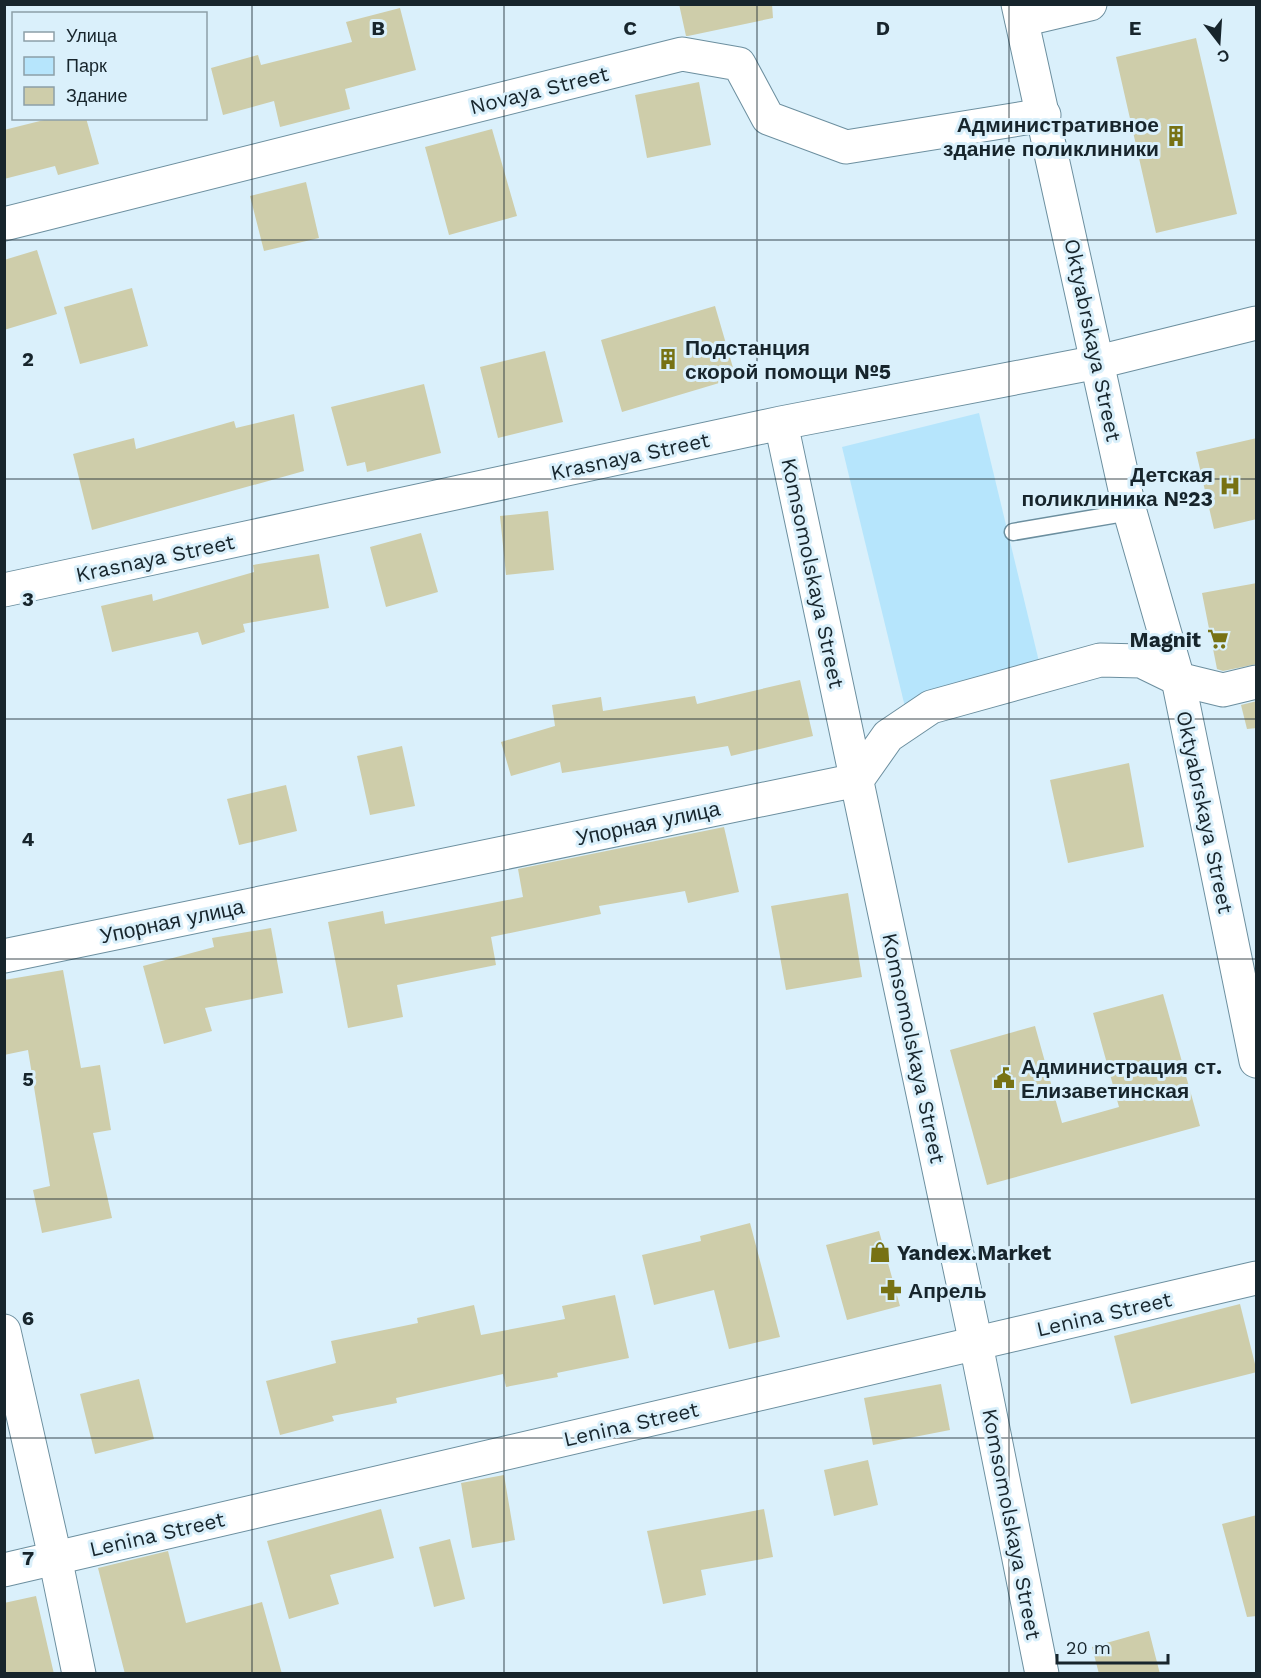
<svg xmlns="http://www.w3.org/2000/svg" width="1261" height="1678" font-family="'Work Sans',sans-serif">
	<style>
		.green { fill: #b6e5fc }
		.building { fill: #cecdaa }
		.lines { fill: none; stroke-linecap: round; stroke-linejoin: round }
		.service-casing { stroke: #6c8f9f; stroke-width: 19 }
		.minor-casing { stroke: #6c8f9f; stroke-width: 35 }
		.tertiary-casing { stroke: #6c8f9f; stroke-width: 35 }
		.service { stroke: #fff; stroke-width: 16 }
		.minor { stroke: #fff; stroke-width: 33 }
		.tertiary { stroke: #fff; stroke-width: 33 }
		.grid { fill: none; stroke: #17252c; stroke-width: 1.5; stroke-opacity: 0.55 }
		.labels { text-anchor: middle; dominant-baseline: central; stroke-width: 6; stroke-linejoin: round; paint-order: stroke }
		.street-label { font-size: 21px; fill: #17252c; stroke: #daf0fb }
		.poi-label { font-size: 21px; font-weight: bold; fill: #17252c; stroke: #daf0fb; text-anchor: start }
		.grid-label { font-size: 20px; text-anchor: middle; font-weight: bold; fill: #17252c; stroke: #daf0fb; stroke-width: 6; stroke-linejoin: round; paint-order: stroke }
	</style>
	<rect width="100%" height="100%" fill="#daf0fb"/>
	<path class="green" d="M979,413l63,261 -137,33 -63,-260z"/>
	<path class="building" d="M679,4h93l1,14 -85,18h-2z
		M400,8l16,62 -71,19 5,20 -70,18 -6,-26 -51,14 -12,-47 47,-13 3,10 91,-23 -6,-20z
		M1196,38l41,176 -81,19 -40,-176z
		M699,82l12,63 -64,13 -12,-63z
		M52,118h34l13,46 -41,11 -3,-9 -51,13v-49z
		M492,129l25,87 -68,19 -24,-88z
		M306,182l13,56 -55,13 -14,-55z
		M37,250l20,64 -53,16v-70z
		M132,288l16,58 -68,18 -16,-57z
		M715,306l21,72 -114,34 -21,-72z
		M545,351l18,71 -65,16 -18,-71z
		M424,384l17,69 -74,19 -2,-10 -18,4 -16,-59z
		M294,414l10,57 -212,59 -19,-76 61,-16 2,11 98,-28 2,7z
		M1257,438v81l-43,10 -18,-77z
		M548,511l6,59 -48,5 -6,-59z
		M421,533l17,59 -52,15 -16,-60z
		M319,554l10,54 -86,16 2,8 -43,13 -4,-13 -86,20 -11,-46 51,-12 1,7 101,-29 -1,-7z
		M1257,583v81l-34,7 -6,-2 -15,-76z
		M800,680l13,56 -82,20 -3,-10 -166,27 -2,-11 -49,14 -10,-34 54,-16 -3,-21 49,-8 2,14 92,-15 2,8z
		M1257,701v27l-10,1 -6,-24z
		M402,746l13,60 -45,9 -13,-59z
		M1129,763l15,84 -76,16 -18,-83z
		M286,785l11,46 -58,14 -12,-46z
		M724,827l15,65 -51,11 -3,-12 -86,15 2,8 -110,23 5,28 -99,20 6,32 -55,11 -20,-106 55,-11 2,13 138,-27 -5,-28z
		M848,893l14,84 -76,13 -15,-84z
		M271,928l12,65 -78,15 7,23 -48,13 -21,-78 71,-19 -2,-9z
		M63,970l18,98 19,-3 11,65 -18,3 19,85 -70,15 -9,-43 17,-4 -22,-136 -24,5v-75z
		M1163,994l37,132 -213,59 -37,-135 85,-24 27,97 57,-16 -26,-94z
		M750,1223l30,114 -51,12 -15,-59 -60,15 -12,-50 59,-14 -1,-5z
		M879,1231l21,75 -53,14 -21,-75z
		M615,1295l14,63 -72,15 1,4 -52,10 -3,-13 -107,24 1,5 -65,13 2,5 -54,14 -14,-54 70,-18 -5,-22 87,-18 -1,-5 57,-13 7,30 84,-16 -3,-13z
		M1240,1304l17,68 -126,32 -17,-68z
		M139,1379l15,60 -59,15 -15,-60z
		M941,1384l9,46 -77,15 -9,-47z
		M868,1460l10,45 -44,11 -10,-46z
		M504,1475l11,65 -43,8 -11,-65z
		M381,1509l13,49 -64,17 9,29 -50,15 -22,-78z
		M764,1509l9,48 -72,13 5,25 -43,9 -16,-73z
		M1257,1515v101l-10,1 -25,-93z
		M450,1539l15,60 -31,8 -15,-60z
		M168,1551l18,72 76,-21 20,72h-157l-27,-106z
		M36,1596l18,78h-50v-71z
		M1149,1631l11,43h-61l-7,-27z"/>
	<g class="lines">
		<defs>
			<path id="service" d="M1013,532l117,-20"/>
			<path id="minor" d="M1022,20l68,-16
				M4,224l678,-170 57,10 29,54 78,29 198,-32
				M781,423l195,921 66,330
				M4,590l777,-167 317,-61 158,-39
				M4,956l853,-176 31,-44 43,-29 169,-47 41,1 37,18 45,11 33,-8
				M4,1331l51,226 24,117"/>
			<path id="tertiary" d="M1018,4l112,508 48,167 78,382
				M4,1570l1252,-292"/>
		</defs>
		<use href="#service" class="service-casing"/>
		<use href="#minor" class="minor-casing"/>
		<use href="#tertiary" class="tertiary-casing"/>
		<use href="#service" class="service"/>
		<use href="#minor" class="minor"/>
		<use href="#tertiary" class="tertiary"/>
	</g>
	<path class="grid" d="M252,4v1670M504,4v1670M757,4v1670M1009,4v1670M4,240h1252M4,479h1252M4,719h1252M4,959h1252M4,1199h1252M4,1438h1252"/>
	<defs>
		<symbol id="building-bare" viewBox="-9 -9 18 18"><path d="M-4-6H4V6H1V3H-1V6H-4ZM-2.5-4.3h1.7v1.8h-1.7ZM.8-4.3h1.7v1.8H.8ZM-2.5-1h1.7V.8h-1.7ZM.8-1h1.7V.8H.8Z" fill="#777214" stroke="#daf0fb" stroke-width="2.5" paint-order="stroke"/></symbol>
		<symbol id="hospital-bare" viewBox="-9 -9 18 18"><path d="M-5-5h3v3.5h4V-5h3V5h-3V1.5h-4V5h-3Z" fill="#777214" stroke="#daf0fb" stroke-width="2.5" paint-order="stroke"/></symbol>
		<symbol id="supermarket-bare" viewBox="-9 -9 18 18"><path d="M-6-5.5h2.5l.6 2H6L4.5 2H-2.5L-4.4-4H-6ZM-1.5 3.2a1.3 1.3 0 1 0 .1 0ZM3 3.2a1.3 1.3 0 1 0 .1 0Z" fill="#777214" stroke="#daf0fb" stroke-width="2.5" paint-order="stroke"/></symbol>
		<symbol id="civic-bare" viewBox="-9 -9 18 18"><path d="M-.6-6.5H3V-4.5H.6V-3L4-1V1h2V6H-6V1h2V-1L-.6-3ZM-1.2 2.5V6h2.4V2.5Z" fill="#777214" stroke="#daf0fb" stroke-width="2.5" paint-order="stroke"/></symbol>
		<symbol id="shop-bare" viewBox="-9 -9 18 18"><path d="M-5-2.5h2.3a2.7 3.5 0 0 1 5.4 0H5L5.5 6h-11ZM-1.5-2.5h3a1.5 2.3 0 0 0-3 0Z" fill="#777214" stroke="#daf0fb" stroke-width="2.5" paint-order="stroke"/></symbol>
		<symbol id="pharmacy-bare" viewBox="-9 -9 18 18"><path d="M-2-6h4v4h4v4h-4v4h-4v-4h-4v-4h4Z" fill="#777214" stroke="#daf0fb" stroke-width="2.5" paint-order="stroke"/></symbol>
	</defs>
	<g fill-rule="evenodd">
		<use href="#building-bare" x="1161" y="121" width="30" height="30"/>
		<use href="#building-bare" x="653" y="344" width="30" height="30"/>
		<use href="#hospital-bare" x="1215" y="471" width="30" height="30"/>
		<use href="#supermarket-bare" x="1203" y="624" width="30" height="30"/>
		<use href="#civic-bare" x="989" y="1063" width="30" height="30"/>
		<use href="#shop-bare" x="865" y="1237" width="30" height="30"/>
		<use href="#pharmacy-bare" x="876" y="1275" width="30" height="30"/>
	</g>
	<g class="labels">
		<g class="street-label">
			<text transform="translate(539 90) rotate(-14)">Novaya Street</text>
			<text transform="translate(1093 340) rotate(78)">Oktyabrskaya Street</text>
			<text transform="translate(630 456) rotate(-12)">Krasnaya Street</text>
			<text transform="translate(155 558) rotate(-12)">Krasnaya Street</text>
			<text transform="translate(813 573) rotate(78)">Komsomolskaya Street</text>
			<text transform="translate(1205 812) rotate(78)">Oktyabrskaya Street</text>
			<text transform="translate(648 823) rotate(-12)">Упорная улица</text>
			<text transform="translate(172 921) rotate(-12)">Упорная улица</text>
			<text transform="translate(914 1048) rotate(78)">Komsomolskaya Street</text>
			<text transform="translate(1104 1314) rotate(-13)">Lenina Street</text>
			<text transform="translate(631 1424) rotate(-13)">Lenina Street</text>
			<text transform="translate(1012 1524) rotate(79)">Komsomolskaya Street</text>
			<text transform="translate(157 1534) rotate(-13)">Lenina Street</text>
		</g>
		<g class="poi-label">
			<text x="1159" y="124" text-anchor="end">Административное<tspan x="1159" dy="24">здание поликлиники</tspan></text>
			<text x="685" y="347">Подстанция<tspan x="685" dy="24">скорой помощи №5</tspan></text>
			<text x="1213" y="474" text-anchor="end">Детская<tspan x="1213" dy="24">поликлиника №23</tspan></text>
			<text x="1201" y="639" text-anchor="end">Magnit</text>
			<text x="1021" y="1066">Администрация ст.<tspan x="1021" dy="24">Елизаветинская</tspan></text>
			<text x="897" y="1252">Yandex.Market</text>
			<text x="908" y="1290">Апрель</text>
		</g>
	</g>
	<g class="grid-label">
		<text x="378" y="35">B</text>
		<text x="630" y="35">C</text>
		<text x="883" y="35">D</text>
		<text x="1135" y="35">E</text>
		<text x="28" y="366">2</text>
		<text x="28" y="606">3</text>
		<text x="28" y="846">4</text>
		<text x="28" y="1086">5</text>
		<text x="28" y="1325">6</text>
		<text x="28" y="1565">7</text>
	</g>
	<rect width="1261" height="1678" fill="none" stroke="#17252c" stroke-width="12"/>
	<rect x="12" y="12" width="195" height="108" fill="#daf0fb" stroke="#8c9fa8" stroke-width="1.5"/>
	<rect x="24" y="32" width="30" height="9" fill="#ffffff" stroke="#8c9fa8" stroke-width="1.5"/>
	<text x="66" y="42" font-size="18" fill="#17252c">Улица</text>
	<rect x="24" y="57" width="30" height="18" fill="#b6e5fc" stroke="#8c9fa8" stroke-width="1.5"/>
	<text x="66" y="72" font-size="18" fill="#17252c">Парк</text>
	<rect x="24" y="87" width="30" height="18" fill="#cecdaa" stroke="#8c9fa8" stroke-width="1.5"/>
	<text x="66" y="102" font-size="18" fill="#17252c">Здание</text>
	<g transform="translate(1219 42) rotate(163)" stroke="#daf0fb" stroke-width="4.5" paint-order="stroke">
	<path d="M0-4.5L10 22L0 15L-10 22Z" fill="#17252c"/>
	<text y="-9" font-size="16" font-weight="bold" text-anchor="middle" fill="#17252c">С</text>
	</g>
	<path d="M1057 1654v9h111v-9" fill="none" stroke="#17252c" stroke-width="3"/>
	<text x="1066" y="1654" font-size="18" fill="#17252c" stroke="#daf0fb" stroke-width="4.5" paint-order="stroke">20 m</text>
</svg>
